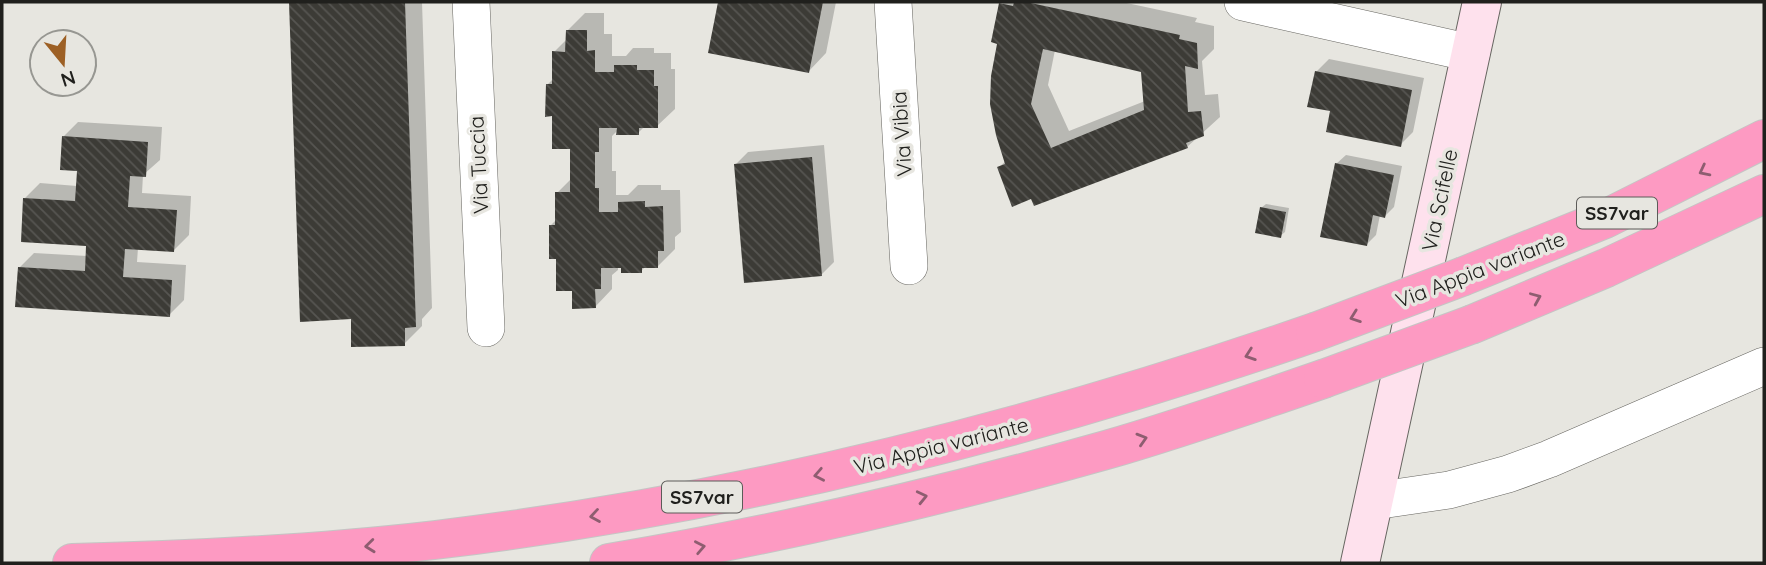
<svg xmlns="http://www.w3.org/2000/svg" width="1766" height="565" font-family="Quicksand,sans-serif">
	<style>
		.shadow { fill: #0003; fill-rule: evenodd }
		.building { fill: url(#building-back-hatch); fill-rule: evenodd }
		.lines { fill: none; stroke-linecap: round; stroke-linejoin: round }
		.street-casing { stroke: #676661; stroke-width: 38 }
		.secondary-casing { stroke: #676661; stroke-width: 40 }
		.highway-casing { stroke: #c5c5c4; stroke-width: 40 }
		.street { stroke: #fff; stroke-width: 37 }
		.secondary { stroke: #fee1ed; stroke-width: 38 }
		.highway { stroke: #fd9ac2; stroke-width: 38 }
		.highway-bridge-casing { stroke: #c5c5c4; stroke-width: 40; stroke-linecap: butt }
		.highway-bridge { stroke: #fd9ac2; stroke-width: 38 }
		.oneway { stroke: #8e5d70 }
		.labels { text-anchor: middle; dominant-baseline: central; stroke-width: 7; stroke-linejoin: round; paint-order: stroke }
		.shield { fill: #e7e6e0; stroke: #5c5b58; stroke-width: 2 }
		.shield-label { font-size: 19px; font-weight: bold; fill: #20201d }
		.street-label { font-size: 21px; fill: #20201d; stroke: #e7e6e0 }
	</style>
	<defs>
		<pattern id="building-back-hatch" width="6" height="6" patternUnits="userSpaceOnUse" patternTransform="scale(1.75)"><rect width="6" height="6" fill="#3c3b36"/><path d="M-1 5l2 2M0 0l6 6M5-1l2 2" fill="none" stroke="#565551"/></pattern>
	</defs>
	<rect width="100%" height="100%" fill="#e7e6e0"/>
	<path class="shadow" d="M291,2h131l10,306 -10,11v7l-18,18 -52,-26 -51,2z
		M719,2h117l-10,51 -17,18 -99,-20z
		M1003,2h119l75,16 -2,4 19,4v23l-12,12 3,34 13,-1 2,23 -33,30 -155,50 -33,-30 7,-6 -7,-119zM1055,50l88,21 2,30 -76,30 -21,-46z
		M585,13h19v21h8v22h14l7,-8h21v5h17v16h4v40l-18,17h-12l-7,7 -20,-3 -6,6v35h4v24h12l10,-10h23v5h19l1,42 -6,5v12l-17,17h-12l-5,5 -23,-5v4l-6,5v14l-17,18 -21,-18 -17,-32 -6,-32 6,-6v-26l15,-15v-31l-18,-32 -7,-30 6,-6 1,-27 13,-13v-8z
		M1329,59l95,19 -11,54 -13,13 -67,-35 -17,-38z
		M78,122l84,5 -2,33 -17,15 -1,18 49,3 -2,39 -15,15 -36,-2 -1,14 49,3 -2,35 -15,15 -150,-47 15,-15 53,3 1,-11 -63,-47 15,-15 37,3 2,-17 -16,-32z
		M824,145l10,117 -13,13 -85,-111 12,-12z
		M1346,155l56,11 -8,41 -9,9 -5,-1 -4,20 -9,9 -31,-80z
		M1266,204l23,4 -4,24 -5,4 -19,-28z"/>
	<path class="building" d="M289,2h116l11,325 -11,1v18l-54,1v-28l-51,3z
		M718,2h105l-14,71 -101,-20z
		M1014,2h12l154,33 -1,4 18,4 1,26 -13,-3 3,46 13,-1 3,25 -18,7 2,5 -154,58 -3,-7 -19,8 -15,-40 8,-3 -9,-29 -6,-31 1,-28 6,-32 -6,-2 8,-39 14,3zM1043,49l98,23 3,38 -93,38 -20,-44z
		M566,30h21v21l8,-1v22h19v-7h23v5h17v16h4v42h-19v7h-23l1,-7h-18v24h-4v36h4v24h19v-10l27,-1v6l18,-1 1,45h-6v17h-16v5h-21v-5h-20v21h-6l1,19 -24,1v-18h-16v-32h-7v-34h6v-33h15v-43h-18v-33l-7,1 1,-33h6v-33l13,1z
		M1315,71l97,19 -11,57 -75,-15 4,-21 -23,-4z
		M62,136l86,6 -2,35 -16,-1 -2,31 49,3 -3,42 -49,-3 -2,28 49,3 -2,37 -155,-10 3,-40 67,4 1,-25 -65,-4 2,-44 52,3 2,-30 -17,-1z
		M812,157l10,119 -78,7 -10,-119z
		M1335,163l59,12 -9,43 -12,-3 -6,31 -47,-9z
		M1260,207l26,5 -5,26 -26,-5z"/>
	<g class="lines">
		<defs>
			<path id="street" d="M471,2l15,326
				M893,2l16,264
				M1243,2l228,51
				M1374,501l75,-11 59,-16 41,-15 215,-93"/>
			<path id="secondary" d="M1360,563l122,-561"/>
			<path id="highway" d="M1464,276l141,-57 159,-80
				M1473,324l133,-56 158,-74
				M72,563c121,-3 242,-9 363,-23 300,-36 594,-109 880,-208
				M609,563c167,-28 334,-67 497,-113 73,-21 145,-46 217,-71"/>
		</defs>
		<use href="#street" class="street-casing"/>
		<use href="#secondary" class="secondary-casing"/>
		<use href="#highway" class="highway-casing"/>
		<use href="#street" class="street"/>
		<use href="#secondary" class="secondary"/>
		<use href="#highway" class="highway"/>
		<defs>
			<path id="highway-bridge" d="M1315,332l149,-56
				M1323,379l150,-55"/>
		</defs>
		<use href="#highway-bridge" class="highway-bridge-casing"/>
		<use href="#highway-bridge" class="highway-bridge"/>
	</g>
	<defs><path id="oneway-chevron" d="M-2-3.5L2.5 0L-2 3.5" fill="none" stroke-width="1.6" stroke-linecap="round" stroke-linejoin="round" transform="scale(1.75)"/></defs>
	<g class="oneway">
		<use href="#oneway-chevron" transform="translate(1704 171) rotate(153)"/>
		<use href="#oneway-chevron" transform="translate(1536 298) rotate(-23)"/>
		<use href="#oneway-chevron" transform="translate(1355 317) rotate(160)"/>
		<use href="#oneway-chevron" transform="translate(1250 355) rotate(161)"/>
		<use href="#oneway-chevron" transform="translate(1142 439) rotate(-17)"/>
		<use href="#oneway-chevron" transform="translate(819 475) rotate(169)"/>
		<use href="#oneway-chevron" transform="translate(922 497) rotate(-13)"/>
		<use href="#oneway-chevron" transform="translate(595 516) rotate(171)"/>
		<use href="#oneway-chevron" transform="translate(370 546) rotate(174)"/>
		<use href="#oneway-chevron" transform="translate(700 547) rotate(-11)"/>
	</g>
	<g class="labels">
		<g class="shield">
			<rect x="1577" y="197.5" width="80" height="31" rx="5"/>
			<rect x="662" y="481.5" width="80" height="31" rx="5"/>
		</g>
		<g class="shield-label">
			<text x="1617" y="213">SS7var</text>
			<text x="702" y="497">SS7var</text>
		</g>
		<g class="street-label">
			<text transform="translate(901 134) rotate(-94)">Via Vibia</text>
			<text transform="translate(478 165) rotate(-93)">Via Tuccia</text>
			<text transform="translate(1439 200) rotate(-78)">Via Scifelle</text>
			<text transform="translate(1480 269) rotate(-21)">Via Appia variante</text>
			<text transform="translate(941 445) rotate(-14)">Via Appia variante</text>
		</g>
	</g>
	<rect width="1766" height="565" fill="none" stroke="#20201d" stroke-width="7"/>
	<g transform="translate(63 63) rotate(162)"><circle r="33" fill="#e7e6e0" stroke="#979792" stroke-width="2"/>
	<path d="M0-5L12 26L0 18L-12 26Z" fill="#9d6025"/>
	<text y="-10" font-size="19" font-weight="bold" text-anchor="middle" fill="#20201d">N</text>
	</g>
</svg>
